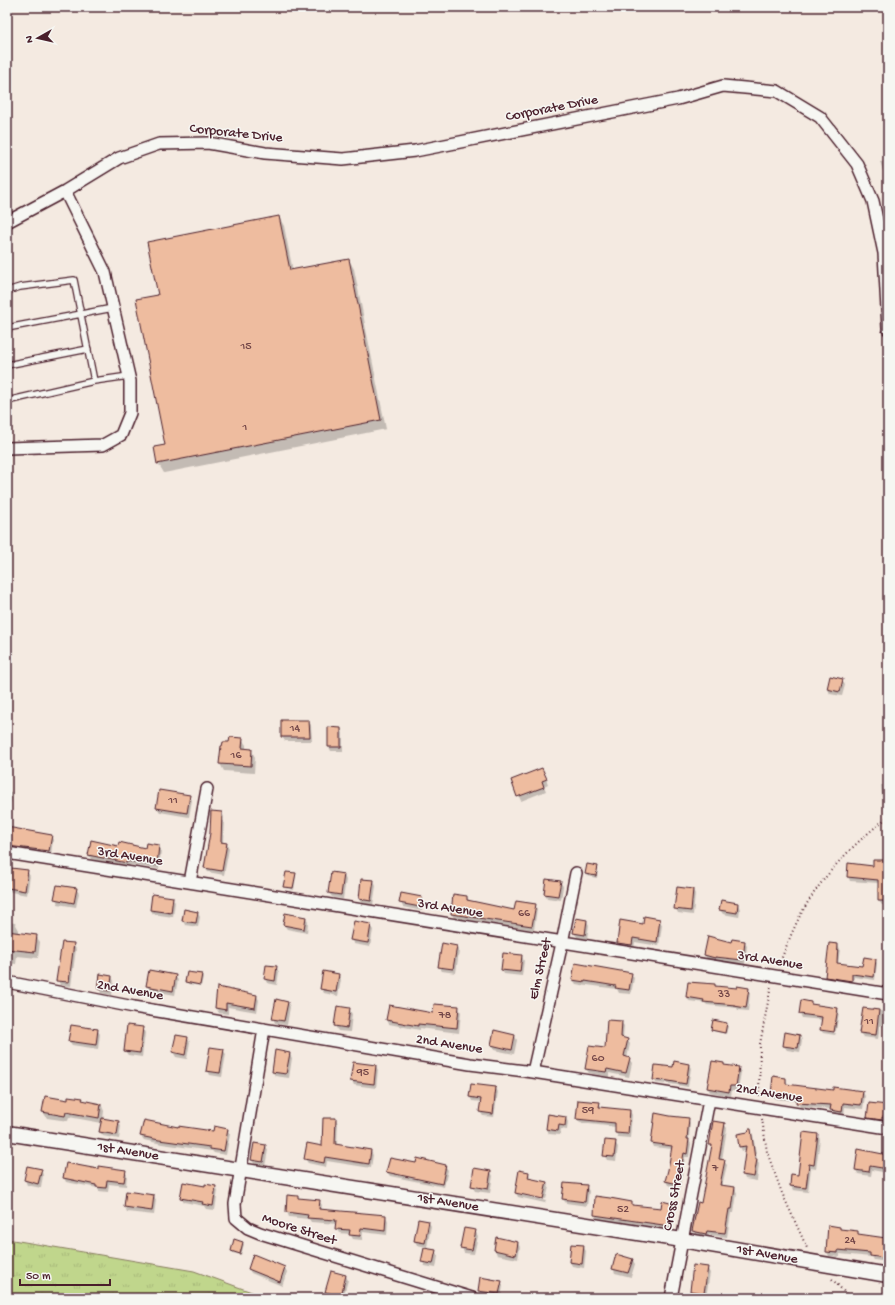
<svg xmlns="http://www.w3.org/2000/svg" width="895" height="1305" font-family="'Gochi Hand',sans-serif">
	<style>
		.grass { fill: url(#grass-tufts); stroke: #857a5c }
		.shadow { fill: #0003 }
		.building { fill: #eebc9f; stroke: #4a1f2b }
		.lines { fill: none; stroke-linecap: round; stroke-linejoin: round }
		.service-casing { stroke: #4a1f2b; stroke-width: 8 }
		.minor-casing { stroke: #4a1f2b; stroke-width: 14 }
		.tertiary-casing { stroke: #4a1f2b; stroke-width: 17 }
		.path { stroke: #4a1f2b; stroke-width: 2; stroke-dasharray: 1 3; stroke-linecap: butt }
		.service { stroke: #f6f6f2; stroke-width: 5.5 }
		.minor { stroke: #f6f6f2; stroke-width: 11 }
		.tertiary { stroke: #f6f6f2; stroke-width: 14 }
		.labels { text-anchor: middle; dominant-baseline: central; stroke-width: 3; stroke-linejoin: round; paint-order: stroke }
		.number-label { font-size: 12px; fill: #734648 }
		.street-label { font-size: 14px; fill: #4a1f2b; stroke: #f6f6f2 }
	</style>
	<defs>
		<pattern id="grass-tufts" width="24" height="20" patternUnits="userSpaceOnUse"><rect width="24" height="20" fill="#c0d68c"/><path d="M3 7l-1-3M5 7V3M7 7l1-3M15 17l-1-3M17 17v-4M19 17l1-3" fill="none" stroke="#a6b779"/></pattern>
	</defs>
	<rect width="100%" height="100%" fill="#f4eae1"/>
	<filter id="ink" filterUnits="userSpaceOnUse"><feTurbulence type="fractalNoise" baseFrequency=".025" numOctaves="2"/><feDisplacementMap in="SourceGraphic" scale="8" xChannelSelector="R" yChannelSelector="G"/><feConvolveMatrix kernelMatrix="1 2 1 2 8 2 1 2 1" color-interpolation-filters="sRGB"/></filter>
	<g filter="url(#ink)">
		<path class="grass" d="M7,1239l187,32 74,27h-261z"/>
		<path class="shadow" d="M888,160v10l-5,1 -3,-10z
			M279,217l5,9 9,45 56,-11 5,9 32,160 -222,44 -6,-10 8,-18 -7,-149z
			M831,678l11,2 3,5 -3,11 -12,-2 -2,-5z
			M282,721h26l3,4 1,16h-27l-3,-4z
			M341,728l2,5v18h-12l-2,-4z
			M242,739l4,6v4l5,1 4,7 -1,16 -30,-2 -4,-7 10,-21z
			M544,774l4,10 -4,2 2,5 -25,10 -9,-20z
			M881,785h7v16h-4l-2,-4z
			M7,791l4,1 1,1 -1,10 -4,-1z
			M189,796l3,4 -3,17 -29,-5 -3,-4z
			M222,813l2,4 -1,27h4l2,5 -5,26 -16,-3 -3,-4 6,-35z
			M7,828l44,8 2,4 -2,15 -44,-6z
			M159,846l2,4 -2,19 -29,-4 -1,2 -38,-8 -2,-4 30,-7 27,1z
			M888,861v44h-6l-3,-4v-18l-29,-2 -2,-5z
			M588,865l9,2 1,2 -1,9 -10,-2 -1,-2z
			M27,871l3,5 -3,19 -16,-3 -2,-4z
			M295,874l1,2 -2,14 -9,-2 -1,-1z
			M344,875l2,5 -3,19 -11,-2 -3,-4z
			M374,881l2,5 -3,19 -11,-2 -2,-4z
			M560,882l3,4 -2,14 -14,-2 -2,-5z
			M76,889l3,4 -3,14 -18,-3 -2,-5z
			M693,890l2,4 -2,21 -15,-2 -2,-4z
			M467,897l2,4 46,10 20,-6 2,4 -3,21 -80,-12 -2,-4z
			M172,898l3,4 -2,15 -20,-3 -2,-4z
			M421,898l2,4 -1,9 -19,-4 -2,-4z
			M738,904l2,5 -1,8 -16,-3 -3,-4z
			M198,913l2,4 -2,10 -13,-2 -2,-4z
			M306,918l2,4 -1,11 -20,-4 -3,-4z
			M660,920l2,5 -3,21 -24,-4 -1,7 -14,-2 -2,-4 26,-18z
			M587,921l2,4 -2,14 -10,-2 -3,-4z
			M7,922l8,1 4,7v4l17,2 4,6 -2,16 -21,-2 -1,8 -9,-1z
			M370,925l3,5 -3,17 -16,-3 -3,-4z
			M744,942l3,4 -2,18 -27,-3 -1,1 -10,-2 -2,-5 27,-12z
			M73,944l3,5 -5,37 -11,-1 -2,-5z
			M838,945l2,4 -2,15 25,3 12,-7 2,3 -2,17 -21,-3 -1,7 -25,-4 -2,-3z
			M456,947l3,4 -3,22 -14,-2 -3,-4z
			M522,956l2,5 -2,15 -18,-2 -2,-4z
			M276,967l3,5 -2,13 -10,-2 -2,-4z
			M631,974l3,4 -3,16 -12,-1 -2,-4 -30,-4v1l-11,-2 -3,-4z
			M202,975l1,2 -2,9 -13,-2 -1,-2z
			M339,975l2,5 -3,16 -14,-3 -3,-5z
			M112,976l2,5 -2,14 -11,-2 -2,-4z
			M175,976l3,4 -3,15 -26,-5 -2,-5z
			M716,987l32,2 2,4 -2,18 -10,-1 -1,-2 -30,-3 -2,-2 -16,-2 -2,-4z
			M218,988l39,8 2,4 -2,12 -29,-5v7l-9,-1 -3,-5z
			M288,1002l2,5 -3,18 -12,-2 -2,-5z
			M811,1003l1,2 25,3 2,4 -3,19 -14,-2v2l14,2 -1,2 -12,-2 -2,-3 2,-10 -21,-2 -2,-4z
			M458,1007l3,5 -2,21 -39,-5v2l-31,-6 -2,-4 47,-6z
			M349,1009l3,5 -2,18 -12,-1 -3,-5z
			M863,1009l25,3v14l-8,-1 -2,14 -15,-2 -3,-4z
			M621,1022l3,4 -1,13h4l3,5 -3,14 2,1 3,4 -3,14 -20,-4v4l-20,-4 -3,-4 20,-20z
			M727,1024l1,2 -2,8 -13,-3 -1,-2z
			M143,1028l2,5 -3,24 -14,-2 -3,-4z
			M97,1030l3,4 -2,15 -26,-4 -3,-4z
			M800,1035l2,5 -2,12 -13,-2 -3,-4z
			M515,1036l2,4 -3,14 -20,-4 -2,-5z
			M187,1038l3,4 -3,17 -11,-2 -3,-5z
			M223,1050l3,4 -4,23 -12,-2 -2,-4z
			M290,1054l2,4 -3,20 -14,-2 -2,-4z
			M688,1064l3,4 -3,19 -23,-4v1l-9,-1 -2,-4 20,-11z
			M723,1064l1,2 14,2 3,4 -3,18h-6l-1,6 -21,-4 -2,-4z
			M376,1066l2,4 -2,18 -22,-3 -3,-5z
			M786,1079l2,6 46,6 29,1 2,4 -2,13 -18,-2 -1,9 -10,-2 -2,-5 -32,-2 -3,-6 -22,-2 -3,-4z
			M496,1088l2,4 -4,25 -11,-1 -3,-4 2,-10 -10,-1 -2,-4z
			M82,1099l1,2 18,3 3,7 -1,8 15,3 3,4 -2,13 -16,-3 -3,-4 2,-9 -33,-6 -1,4 -21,-3 -4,-6 25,-11z
			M599,1103l3,5 28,3 2,4 -2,23 -12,-1 -2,-4v-6l-36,-4 -3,-4z
			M888,1106v15h-4v3l-13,-2 -3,-5z
			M549,1115l17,3 2,4 -1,8 -6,-1 -1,6 -11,-1 -2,-5z
			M336,1119l2,5 -1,21 34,6 2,4 -2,13 -44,-7 -1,6 -18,-4 -3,-4 18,-12z
			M688,1119l2,4 -1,17 2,4 -2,13h-4l-5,31 -12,-3 -2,-4 6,-32 -18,-2 -2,-4z
			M724,1124l3,4 -5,32 2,1 3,4 -5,21 13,2 2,5 -3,20h-3l-4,24 -18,-2 -1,3 -12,-3 -3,-4 9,-27 11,-56 -3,-3z
			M179,1128l35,4 13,-2 3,4 -4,21 -12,-2 -2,-2 -50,-7 -18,-4 -3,-4z
			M750,1130l3,5 4,25 2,4 -2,17 -12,-2 -2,-5 3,-24 -4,1 -2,-5z
			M817,1135l3,4 -4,30 -5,-1 -3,24 -15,-2 -2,-4 8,-9z
			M615,1142l3,5 -2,14 -9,-1 -3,-5z
			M266,1146l2,4 -3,16 -10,-1 -3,-5z
			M888,1155v18l-16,-3 -1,6 -13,-2 -2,-4z
			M66,1164l33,6 26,1 2,4 -1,11 -17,-2 -1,8 -9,-1 -1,-3 -32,-6 -2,-4z
			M445,1166l3,4 -4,17 -54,-11 -3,-4z
			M28,1167l13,3 2,5 -2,13 -14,-3 -2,-5z
			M491,1172l2,4 -3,17 -15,-2 -3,-5z
			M529,1173l2,7 15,3 3,4 -3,12 -28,-7v2l28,7 -1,2 -27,-6 -2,-4z
			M586,1186l3,5 -2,15 -21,-3 -3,-4z
			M206,1187h9l3,4 -3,19 -9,-1 -2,-3 -20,-4 -2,-4z
			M127,1192l27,4 2,4 -2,15 -27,-3 -2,-5z
			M288,1196l10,1 1,2 20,2 3,4 -1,5 65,6 2,5 -1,14 -24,-3 -1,8 -9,-1 -3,-5 -11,-1 -3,-5 1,-4 -26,-2 -2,-3 -20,-2 -2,-5z
			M631,1203l2,3 29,3 12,-5 2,5 -4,21 -75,-11 -2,-5z
			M429,1222l2,4 -4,21 -10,-2 -2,-4z
			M840,1228l1,2 16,2 2,4 29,3v18l-17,-2v2l17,2v3l-14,-2 -2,-3 -32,-3v3l-11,-1 -2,-4z
			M475,1231l3,5 -4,18 -10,-1 -2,-5z
			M497,1239l21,4 2,4 -2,12 -21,-4 -2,-5z
			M242,1243l2,1 -3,11 -8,-2 -1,-2z
			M583,1246l3,5 -2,17 -12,-2 -2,-4z
			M435,1251l3,5 -2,12 -11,-2 -3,-5z
			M632,1259l3,5 -4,13 -16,-4 -2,-5z
			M285,1268l2,4 -5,14 -31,-13 -2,-4z
			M707,1268l3,5 -4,24 -13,-2 -2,-4z
			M346,1276l2,4 -5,18h-8l-6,-2 -2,-4z
			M501,1282l2,4 -2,12 -19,-3 -3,-4z
			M520,1294l8,2 1,2h-11z"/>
		<path class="building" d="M279,216l11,54 59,-11 32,161 -224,44 -3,-17 11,-2 -29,-146 22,-4 -11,-53z
			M830,676l13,3 -3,13 -13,-3z
			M281,720h28l1,17h-29z
			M328,727l13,1v19h-13z
			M230,737l13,1 -1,10 10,1 -1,17 -32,-2 2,-18h1l1,-4h6z
			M542,768l5,11 -5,2 2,6 -27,10 -6,-17z
			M159,790l31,5 -3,18 -31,-5z
			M211,811l11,1 -1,30 6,1 -5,28 -18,-3 6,-35z
			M7,827l45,8 -3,16 -42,-5z
			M91,840l27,6 1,-4 26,6 1,-5 13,2 -2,20 -29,-4 -1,2 -39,-8z
			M873,860h15v41h-10v-21l-31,-3 1,-14 25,3z
			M587,864l11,2 -2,10 -11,-2z
			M11,868l17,2 -3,21 -17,-3z
			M286,872l10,1 -3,15 -10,-1z
			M331,872l13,2 -3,21 -13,-2z
			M361,879l13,1 -3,21 -12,-2z
			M546,879l15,2 -3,15 -14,-2z
			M57,885l20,3 -3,15 -20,-4z
			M677,887l16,2 -2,22 -17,-2z
			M401,893l21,4 -2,10 -21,-4z
			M152,894l21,3 -2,16 -21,-3z
			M453,894l14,2v4l47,10 2,-9 20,3 -4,22 -81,-12z
			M721,900l17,3 -1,10 -18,-3z
			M184,909l14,3 -2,11 -14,-2z
			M285,913l21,4 -2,12 -21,-4z
			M644,916l16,3 -3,23 -24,-4 -1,7 -15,-2 3,-23 23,4z
			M576,918l11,2 -2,15 -12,-2z
			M354,921l17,3 -3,19 -18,-3z
			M7,931l30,4 -2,17 -28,-3z
			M708,936l23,6 1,-3 13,2 -2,19 -28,-3v1l-11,-3z
			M62,942l12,1 -5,39 -13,-1z
			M442,943l15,3 -4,23 -15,-2z
			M829,943l9,1 -1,19 25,3 2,-9 12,2 -2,18 -22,-3v7l-27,-4z
			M503,953l19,2 -2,17 -19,-2z
			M575,963l57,10 -3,17 -14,-2 1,-2 -31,-5v1l-13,-2z
			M266,965l11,1 -2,15 -11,-2z
			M149,970l27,5 -3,16 -27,-5z
			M323,971l16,3 -3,18 -16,-3z
			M187,972l15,2 -2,11 -15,-3z
			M100,974l12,2 -2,15 -12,-2z
			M688,982l27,2v2l22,2v-2l12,2 -3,20 -12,-2 1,-1 -32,-3 1,-2 -18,-3z
			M217,987l40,8 -2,13 -29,-5v7l-11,-2z
			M276,999l12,3 -4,19 -12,-2z
			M801,1000l10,2v2l27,4 -4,24 -14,-2 2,-13 -23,-3z
			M434,1004l25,2 -2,22 -39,-4v2l-32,-6 3,-15 44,8z
			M337,1006l13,2 -3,20 -13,-2z
			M863,1008l16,2 -3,25 -17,-2z
			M607,1020l15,1 -1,16 7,2 -4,17 6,2 -4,15 -19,-4 -1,3 -21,-3 4,-23 16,2z
			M713,1020l14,3 -2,10 -14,-3z
			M71,1025l27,4 -2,16 -28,-4z
			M127,1025l16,2 -3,26 -16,-2z
			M494,1030l21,5 -3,15 -21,-5z
			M785,1032l15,3 -2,13 -15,-2z
			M176,1035l12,2 -3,18 -13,-3z
			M210,1047l14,2 -4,24 -14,-2z
			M275,1050l15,3 -4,21 -14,-2z
			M674,1061l15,3 -3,20 -23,-4v1l-10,-1 2,-15 18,2z
			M712,1061l12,2v2l15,2 -3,19h-6l-1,6 -22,-4z
			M353,1062l23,3 -2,19 -24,-3z
			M773,1076l13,2v6l47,6v-3l30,4 -2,14 -18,-2 -1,9 -12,-2 1,-5 -35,-2 1,-6 -26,-2z
			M471,1084l25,3 -3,27 -14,-2 2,-13 -12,-2z
			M45,1096l23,4v-4l15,2 -1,2 19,4 -2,14 -33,-6 -1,4 -23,-4z
			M578,1100l22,2 -1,5 31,3 -2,24 -13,-1v-10l-39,-4z
			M869,1103l19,2v13l-6,-1v3l-15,-2z
			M655,1113l15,3 19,2 -2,21h2l-2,15 -3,-1 -6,31 -13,-3 3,-11 4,-24 -21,-3z
			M548,1114l18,3 -1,9 -6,-1 -1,6 -12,-2z
			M102,1118l17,3 -2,14 -18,-3z
			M323,1118h13l-1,26 36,6 -2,14 -44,-7 -1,6 -20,-4 3,-16 15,3z
			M144,1120l34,7v-1l35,5 1,-5 14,3 -4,22 -14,-2v-2l-51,-7 -19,-4z
			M713,1121l12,2 -6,36 6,1 -5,25 15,2 -3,22h-3l-4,24 -18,-2 -1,3 -14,-3 6,-29 3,1 11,-58h-3z
			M749,1129h2l4,30h2l-3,18 -12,-2 4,-29 -7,1 -2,-13 11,-2z
			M803,1132l15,2 -4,31 -5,-1 -3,24 -16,-2 1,-12 7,1z
			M605,1140l11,1 -2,16 -11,-1z
			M254,1143l12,2 -3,17 -12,-2z
			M858,1149l30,6v14l-18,-3 -1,6 -14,-2z
			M390,1158l26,5 1,-5 29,7 -4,19 -56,-12z
			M66,1163l32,6v-3l28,4 -2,12 -17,-2 -1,8 -10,-1v-2l-33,-7z
			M27,1166l15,3 -4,15 -14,-4z
			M474,1168l17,3 -3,18 -17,-3z
			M519,1170l10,2 -1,6 19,4 -4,17 -28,-6z
			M183,1182l22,4v-2l11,2 -3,20 -11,-2 1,-2 -23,-4z
			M564,1183l23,2 -2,17 -23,-3z
			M126,1191l28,4 -2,16 -28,-4z
			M287,1195l11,1v2l22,2 -1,9 67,6 -1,16 -24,-3 -1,8 -11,-1 1,-5 -15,-1 1,-9 -29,-2 1,-3 -22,-3z
			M595,1196l15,2 22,4v3l29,3 1,-7 12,3 -4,22 -76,-11z
			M418,1219l11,2 -4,22 -11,-2z
			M828,1225l12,2v2l18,2v3l28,4 -2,20 -14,-2v-3l-32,-3v3l-12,-1z
			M464,1228l12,2 -4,20 -12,-2z
			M496,1237l22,5 -2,13 -22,-5z
			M234,1239l9,3 -3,12 -9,-3z
			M571,1244l13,1 -2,19 -13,-2z
			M424,1248l12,2 -3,14 -12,-2z
			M253,1254l32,13 -5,15 -32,-13z
			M616,1254l17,5 -5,14 -16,-4z
			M693,1265l15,2 -4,26 -14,-2z
			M331,1271l15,4 -5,21 -16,-4z
			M480,1277l22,4 -3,13 -21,-3z"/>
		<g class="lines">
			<defs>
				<path id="service" d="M7,291l13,-4 54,-7 20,101 -87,20
					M7,328l106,-20
					M7,365l81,-16
					M94,381l35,-5"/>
				<path id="minor" d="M7,222l58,-31 54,-33 40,-14 49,-1 57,10 78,6 72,-8 263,-52 45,-13 54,5 43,26 37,47 16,37 11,52 4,76
					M7,448l96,-3 18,-10 9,-22v-32l-25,-109 -40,-81
					M7,853l881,141
					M190,882l17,-93
					M7,982l127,25 336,57 63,8 355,56
					M264,1029l-29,175 1,14 12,10 12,5 212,65
					M533,1072l29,-129 14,-70
					M671,1298l38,-198"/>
				<path id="tertiary" d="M7,1133l675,107 206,35"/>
			</defs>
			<use href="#service" class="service-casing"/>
			<use href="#minor" class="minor-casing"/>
			<use href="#tertiary" class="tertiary-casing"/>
			<path class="path" d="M779,965c7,-18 14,-36 23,-53 21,-37 52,-69 86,-95
				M759,1096l1,-52 11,-58
				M762,1119l5,33 15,41 25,55
				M832,1279l18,19"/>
			<use href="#service" class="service"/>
			<use href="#minor" class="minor"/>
			<use href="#tertiary" class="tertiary"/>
		</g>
	</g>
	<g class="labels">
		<g class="number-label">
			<text x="246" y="347">15</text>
			<text x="245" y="428">1</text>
			<text x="295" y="729">14</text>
			<text x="236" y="756">16</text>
			<text x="173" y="801">11</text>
			<text x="524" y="914">66</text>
			<text x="724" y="995">33</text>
			<text x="445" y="1016">78</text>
			<text x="869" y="1022">11</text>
			<text x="598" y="1059">60</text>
			<text x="363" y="1073">95</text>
			<text x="588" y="1111">59</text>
			<text x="715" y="1169">7</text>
			<text x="623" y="1210">52</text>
			<text x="850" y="1241">24</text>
		</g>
		<g class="street-label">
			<text transform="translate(552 109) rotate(-11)">Corporate Drive</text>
			<text transform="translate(236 134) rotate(6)">Corporate Drive</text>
			<text transform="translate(130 857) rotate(9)">3rd Avenue</text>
			<text transform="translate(450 909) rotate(9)">3rd Avenue</text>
			<text transform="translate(770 961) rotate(9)">3rd Avenue</text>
			<text transform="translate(541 969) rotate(-77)">Elm Street</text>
			<text transform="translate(130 991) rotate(10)">2nd Avenue</text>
			<text transform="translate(449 1045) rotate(9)">2nd Avenue</text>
			<text transform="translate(769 1094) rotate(9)">2nd Avenue</text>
			<text transform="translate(128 1152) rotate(9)">1st Avenue</text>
			<text transform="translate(675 1196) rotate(-79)">Cross Street</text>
			<text transform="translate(448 1203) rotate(9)">1st Avenue</text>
			<text transform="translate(299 1230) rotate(18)">Moore Street</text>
			<text transform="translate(767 1255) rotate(10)">1st Avenue</text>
		</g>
	</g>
	<rect width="895" height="1305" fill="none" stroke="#f6f6f2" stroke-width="24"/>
	<rect x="12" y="12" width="871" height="1281" fill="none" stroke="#4a1f2b" stroke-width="1.5" filter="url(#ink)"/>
	<g transform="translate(38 38) rotate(262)" stroke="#f6f6f2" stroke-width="3" paint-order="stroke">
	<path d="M0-3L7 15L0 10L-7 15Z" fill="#4a1f2b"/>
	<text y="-6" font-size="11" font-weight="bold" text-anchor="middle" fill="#4a1f2b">N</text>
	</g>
	<path d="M20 1279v6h90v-6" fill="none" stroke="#4a1f2b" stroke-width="2"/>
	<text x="26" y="1279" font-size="12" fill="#4a1f2b" stroke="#f6f6f2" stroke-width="3" paint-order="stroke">50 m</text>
</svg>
